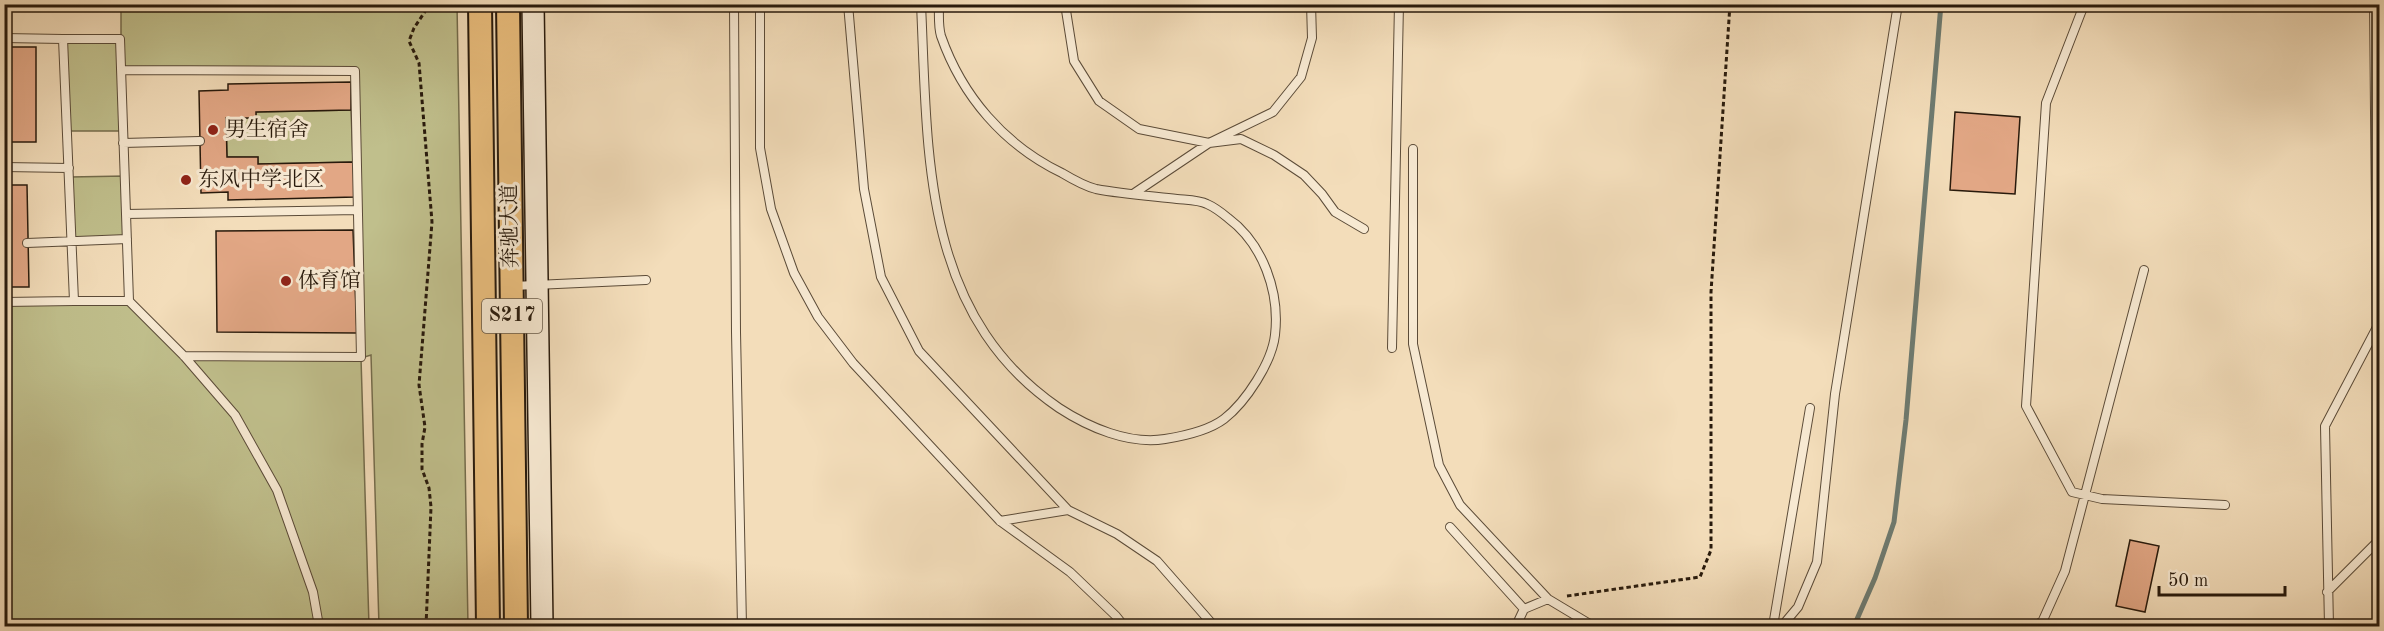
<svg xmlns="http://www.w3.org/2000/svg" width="2384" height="631" font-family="'Old Standard TT','Noto Serif SC',serif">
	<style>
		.green { fill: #c0bf8c; stroke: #746c4c; stroke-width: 1.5 }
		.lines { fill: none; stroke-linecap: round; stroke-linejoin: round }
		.stream { stroke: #6e7b71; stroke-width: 5 }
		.building { fill: #e2a785; stroke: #281a0c; stroke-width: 1.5 }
		.lane-casing { stroke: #5b4b38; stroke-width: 10 }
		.secondary-casing { stroke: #281a0c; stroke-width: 24 }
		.primary-casing { stroke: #281a0c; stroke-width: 26 }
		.path { stroke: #281a0c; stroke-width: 3; stroke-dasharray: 4.5 3; stroke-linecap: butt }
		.lane { stroke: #f7e9d2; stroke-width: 8 }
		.secondary { stroke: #f7e9d2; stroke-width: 21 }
		.primary { stroke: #eabe7d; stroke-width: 22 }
		.poi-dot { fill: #8f2418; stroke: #f7e9d2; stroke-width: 2 }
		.labels { text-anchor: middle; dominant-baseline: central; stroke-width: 6; stroke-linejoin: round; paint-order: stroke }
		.shield { fill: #f7e9d2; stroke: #665847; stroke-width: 1.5 }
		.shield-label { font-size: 20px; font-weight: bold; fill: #281a0c }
		.poi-label { font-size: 21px; fill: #281a0c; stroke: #f7e9d2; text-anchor: start }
		.street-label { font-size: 21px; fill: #281a0c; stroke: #f7e9d2 }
	</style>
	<rect width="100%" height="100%" fill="#f3ddba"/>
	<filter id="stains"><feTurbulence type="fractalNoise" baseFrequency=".00333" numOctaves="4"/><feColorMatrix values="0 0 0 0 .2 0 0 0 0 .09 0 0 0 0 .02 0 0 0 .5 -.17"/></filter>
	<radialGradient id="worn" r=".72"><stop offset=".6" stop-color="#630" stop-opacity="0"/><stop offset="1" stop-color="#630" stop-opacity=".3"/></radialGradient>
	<path class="green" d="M121,5h336l11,621h-89l-8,-271 -10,3 8,268h-364l-1,-324 125,-1 56,55 176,1 -6,-286 -234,-1 2,61h-55l-5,-92h57l1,6z
		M351,110l2,52 -95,2v-7h-31l-1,-39h30v-6z
		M125,176l2,63 -55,2 -2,-64z"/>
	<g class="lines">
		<path class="stream" d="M1854,626l21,-48 19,-56 12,-102 35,-416"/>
	</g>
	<path class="building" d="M4,47h32v95h-32z
		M351,82v28l-95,2v6h-30l1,39h31v7l95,-2 2,35 -127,3v-8l-27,1 -2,-102 29,-1v-6z
		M1955,112l65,5 -5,77 -65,-4z
		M4,185h23l2,102h-25z
		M353,230l4,103 -140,-1 -1,-101z
		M2130,540l29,6 -14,66 -29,-6z"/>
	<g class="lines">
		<defs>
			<path id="lane" d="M734,4l2,328 6,294
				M760,4v144l11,61 23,64 24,44 35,46 147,158 70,51 46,44 8,10
				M848,4l16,185 17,88 38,74 149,159
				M921,4c7,149 0,310 138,404 29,19 70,37 106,31 19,-3 43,-8 59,-20 22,-17 48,-57 51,-84 5,-43 -12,-91 -47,-117 -6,-5 -14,-11 -21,-14 -8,-4 -21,-4 -30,-5 -27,-3 -55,-5 -81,-10 -12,-3 -24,-10 -34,-16 -58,-28 -100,-77 -121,-137 -3,-10 -2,-22 -2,-32
				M1065,4l9,57 25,40 40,28 70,14 64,-31 28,-35 11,-39 -1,-34
				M2087,4l-5,6 -36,93 -20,303 46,86 30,7 123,6
				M4,38l59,1
				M121,70l234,1 6,286 -177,-1
				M123,143l77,-2
				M1413,149v195l26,121 21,40 88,94 45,27
				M4,167l65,1
				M1133,194l76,-51 32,-4 33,16 30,20 18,19 13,18 29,17
				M126,214l232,-4
				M27,243l100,-4
				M513,286l133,-6
				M129,301h-55l-11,-262h57l9,262 55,55 51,59 42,75 36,102 6,34
				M4,302l70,-1
				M1392,348l7,-344
				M1000,521l68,-11 49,24 40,27 57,65
				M1450,527l74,82 -8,17
				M2327,592l53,-53
				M1524,609l24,-10
				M1773,626l37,-218
				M1782,626l16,-19 19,-45 18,-168 63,-390
				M2037,626l6,-6 22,-49 79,-301
				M2329,626l-4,-200 52,-99 -3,-323"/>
			<path id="secondary" d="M533,4l9,622"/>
			<path id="primary" d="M480,4l8,622
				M508,4l8,622"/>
		</defs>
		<use href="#lane" class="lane-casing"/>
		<use href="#secondary" class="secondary-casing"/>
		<use href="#primary" class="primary-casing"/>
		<path class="path" d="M1567,596l133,-19 11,-27v-258l19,-288
			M426,626l5,-119 -2,-19 -7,-19v-25l3,-17 -6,-42 13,-163 -13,-159 -10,-22 5,-13 16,-24"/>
		<use href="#lane" class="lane"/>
		<use href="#secondary" class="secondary"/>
		<use href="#primary" class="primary"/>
	</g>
	<g class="poi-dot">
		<circle cx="213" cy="130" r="6"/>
		<circle cx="186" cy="180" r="6"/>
		<circle cx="286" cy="281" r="6"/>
	</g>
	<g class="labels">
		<rect class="shield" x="482" y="299" width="60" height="34" rx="4.5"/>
		<g class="shield-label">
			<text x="512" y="316">S217</text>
		</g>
		<g class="poi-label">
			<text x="225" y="130">男生宿舍</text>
			<text x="198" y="180">东风中学北区</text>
			<text x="298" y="281">体育馆</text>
		</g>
		<g class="street-label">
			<text transform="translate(511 226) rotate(-91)">奔驰大道</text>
		</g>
	</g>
	<rect width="2384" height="631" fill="none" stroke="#f3ddba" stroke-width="24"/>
	<rect x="6" y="6" width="2372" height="619" fill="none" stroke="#281a0c" stroke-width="3"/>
	<rect x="12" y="12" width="2360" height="607" fill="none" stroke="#281a0c" stroke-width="1.5"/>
	<path d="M2159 586v9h126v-9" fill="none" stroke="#281a0c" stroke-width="3"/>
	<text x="2168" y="586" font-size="18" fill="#281a0c" stroke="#f7e9d2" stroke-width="4.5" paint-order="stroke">50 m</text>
	<rect width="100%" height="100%" filter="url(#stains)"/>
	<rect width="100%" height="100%" fill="url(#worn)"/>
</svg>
